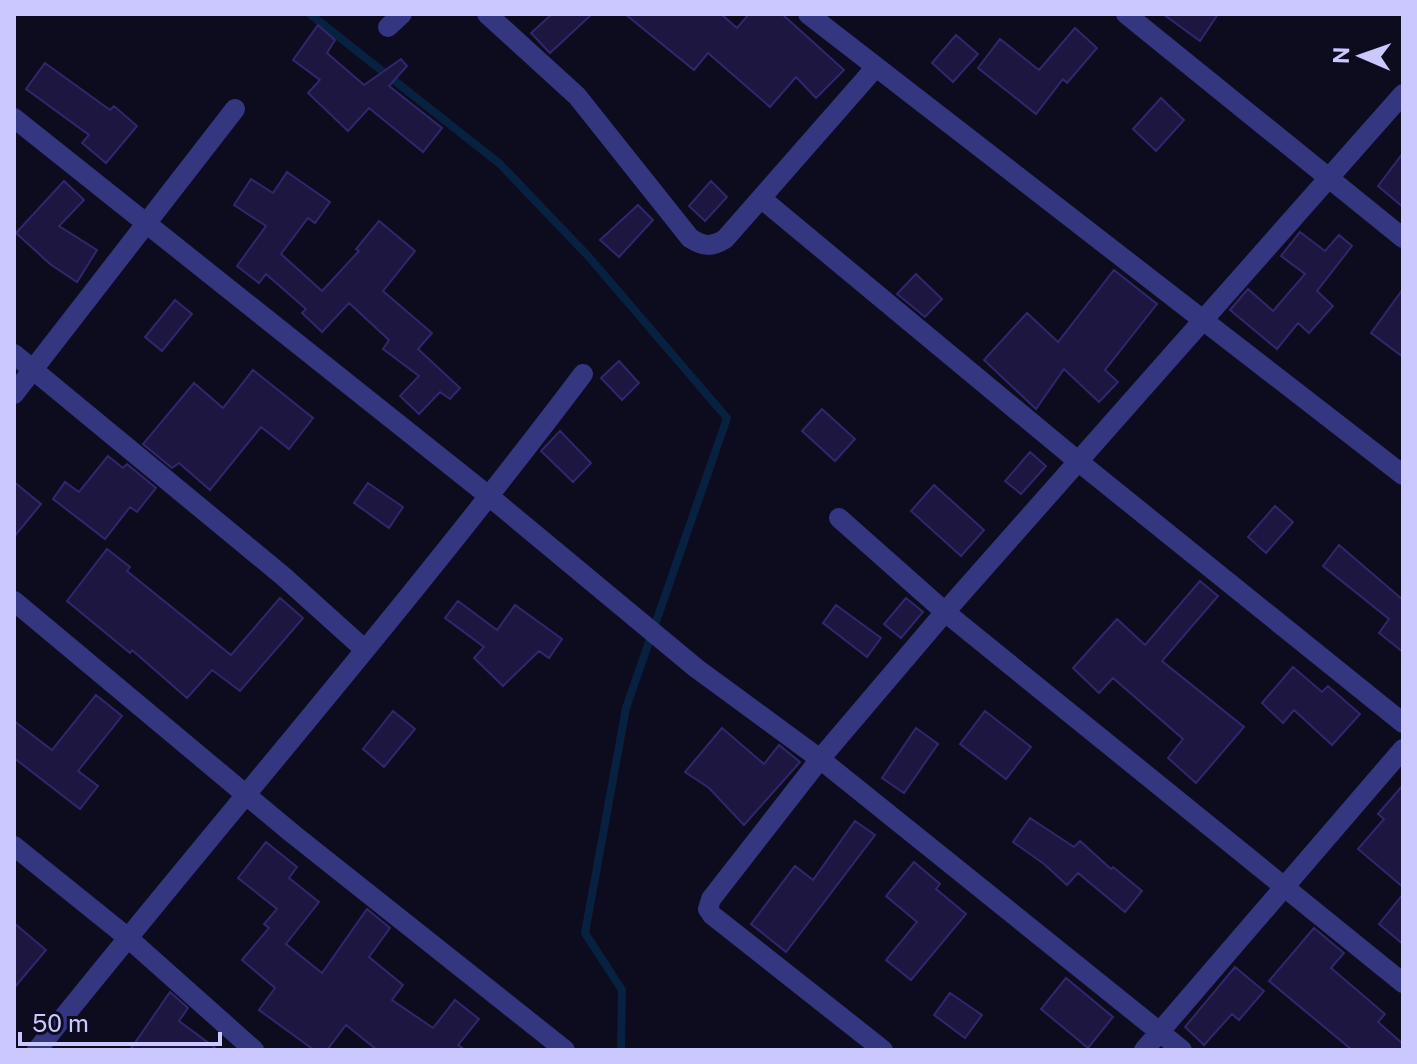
<svg xmlns="http://www.w3.org/2000/svg" width="1417" height="1064" font-family="'Public Sans',sans-serif">
	<style>
		.lines { fill: none; stroke-linecap: round; stroke-linejoin: round }
		.stream { stroke: #082140; stroke-width: 8 }
		.building { fill: #1c1640; stroke: #30276d; stroke-width: 2 }
		.street { stroke: #343680; stroke-width: 20 }
	</style>
	<rect width="100%" height="100%" fill="#0d0b1e"/>
	<g class="lines">
		<path class="stream" d="M310,14l190,150 88,92 139,162 -101,290 -41,225 37,57 -1,60"/>
	</g>
	<path class="building" d="M552,14h40l-42,39 -19,-20z
		M625,14h96l16,14 12,-14h33l62,56 -28,28 -20,-21 -26,30 -62,-54 -14,17z
		M1163,14h55l-18,27z
		M318,25l17,15 -8,13 37,32 37,-26 6,7 -18,20 53,42 -19,24 -54,-44 -21,23 -40,-38 12,-13 -27,-20z
		M1075,28l22,20 -30,35 -4,-4 -27,35 -58,-46 22,-29 39,31z
		M956,35l22,19 -25,28 -21,-19z
		M45,63l65,47 4,-4 23,20 -31,37 -24,-20 7,-8 -63,-46z
		M1161,98l23,22 -28,31 -23,-22z
		M1403,153v54l-25,-21z
		M287,172l43,30 -15,21 -7,-5 -27,36 41,37 37,-40 -3,-2 23,-28 36,30 -32,40 49,42 -14,16 42,39 -10,11 -10,-7 -21,22 -19,-18 19,-20 -36,-27 6,-9 -40,-37 -27,29 -20,-19 4,-4 -40,-35 -7,9 -22,-17 29,-40 -32,-21 17,-26 22,14z
		M64,181l20,19 -25,26 38,24 -20,32 -27,-18 -34,-31z
		M711,181l16,16 -22,24 -16,-15z
		M638,205l15,15 -34,37 -19,-17z
		M1300,232l25,19 14,-16 13,11 -35,45 16,15 -24,27 -11,-10 -21,26 -47,-39 18,-21 25,22 32,-37 -24,-18z
		M1114,270l43,34 -52,66 13,12 -19,20 -35,-33 -28,40 -52,-49 43,-47 31,29z
		M916,274l26,25 -17,18 -28,-23z
		M1403,289v68l-32,-24z
		M175,300l17,14 -30,37 -17,-14z
		M619,361l20,22 -17,17 -21,-22z
		M253,370l60,48 -24,31 -28,-22 -51,63 -31,-27 -7,5 -29,-24 51,-61 29,25z
		M822,409l33,30 -20,22 -33,-30z
		M560,431l31,32 -18,19 -32,-31z
		M1030,452l16,14 -25,28 -16,-13z
		M108,456l15,12 4,-4 29,24 -19,24 -7,-5 -25,32 -52,-40 12,-17 14,10z
		M14,482l27,22 -27,33z
		M368,483l35,24 -14,21 -35,-25z
		M934,485l50,45 -23,26 -50,-45z
		M1275,506l18,16 -27,31 -18,-16z
		M1339,545l64,55v52l-24,-19 10,-14 -66,-53z
		M107,549l23,18 -3,4 104,84 49,-57 23,20 -63,73 -28,-21 -25,28 -55,-48 -2,3 -63,-52z
		M1200,581l18,15 -56,65 82,66 -48,56 -28,-25 15,-19 -70,-61 -14,15 -26,-25 44,-49 28,26z
		M906,598l17,14 -22,26 -17,-14z
		M458,601l39,29 18,-25 47,34 -13,19 -10,-7 -36,35 -29,-28 10,-11 -39,-29z
		M836,605l45,33 -14,19 -44,-34z
		M1293,667l29,25 6,-6 32,28 -28,31 -38,-35 -11,13 -21,-20z
		M96,695l26,21 -44,55 20,15 -18,23 -66,-51v-37l38,29z
		M393,711l22,18 -31,38 -21,-18z
		M985,711l46,36 -25,32 -46,-35z
		M722,728l42,36 15,-19 21,17 -56,63 -35,-37 -24,-16z
		M916,728l22,16 -34,49 -22,-15z
		M1403,785v102l-45,-38 26,-30 -6,-5z
		M1030,818l44,29 6,-6 31,28 2,-2 29,24 -17,21 -47,-39 -11,12 -23,-21 -31,-22z
		M855,821l20,14 -89,117 -35,-28 44,-58 18,14z
		M266,842l31,25 -8,11 30,24 -33,42 36,29 45,-64 23,19 -21,29 34,28 -11,15 41,28 22,-28 24,19 -21,26 7,5h-88l-31,-25 -19,25h-13l-55,-40 16,-22 -33,-28 27,-32 -5,-4 13,-15 -39,-31z
		M914,862l26,22 -4,5 30,25 -55,66 -25,-20 31,-38 -31,-26z
		M1403,894v50l-24,-20z
		M14,923l32,27 -32,38z
		M1314,928l30,25 -13,15 54,46 -7,8 25,22v6h-51l-83,-69z
		M1235,967l29,24 -25,29 -7,-6 -28,31 -19,-18z
		M1066,978l47,39 -25,31 -47,-39z
		M170,992l18,16 -9,13 39,29h-88z
		M950,993l32,22 -17,23 -31,-23z"/>
	<g class="lines">
		<path class="street" d="M487,14l90,82 113,142c14,9 22,9 35,1l150,-171
			M808,14l595,461
			M1126,14l277,224
			M388,27l14,-13
			M14,118l476,379 206,171 124,91 362,291
			M762,199l317,263 324,261
			M14,354l269,222 80,72
			M14,394l221,-285
			M839,518l106,94 458,371
			M14,601l279,233 272,216
			M14,846l113,91 127,113
			M37,1050c181,-226 372,-445 546,-676
			M883,1050l-171,-135 -4,-6 3,-10 109,-140 125,-147 458,-518
			M1144,1050l259,-301"/>
	</g>
	<rect width="1417" height="1064" fill="none" stroke="#cac8ff" stroke-width="32"/>
	<g transform="translate(1361 56) rotate(272)" stroke="#0d0b1e" stroke-width="6" paint-order="stroke">
	<path d="M0-6L14 30L0 20L-14 30Z" fill="#cac8ff"/>
	<text y="-12" font-size="22" font-weight="bold" text-anchor="middle" fill="#cac8ff">N</text>
	</g>
	<path d="M20 1032v12h200v-12" fill="none" stroke="#cac8ff" stroke-width="4"/>
	<text x="32" y="1032" font-size="24" fill="#cac8ff" stroke="#0d0b1e" stroke-width="6" paint-order="stroke">50 m</text>
</svg>
